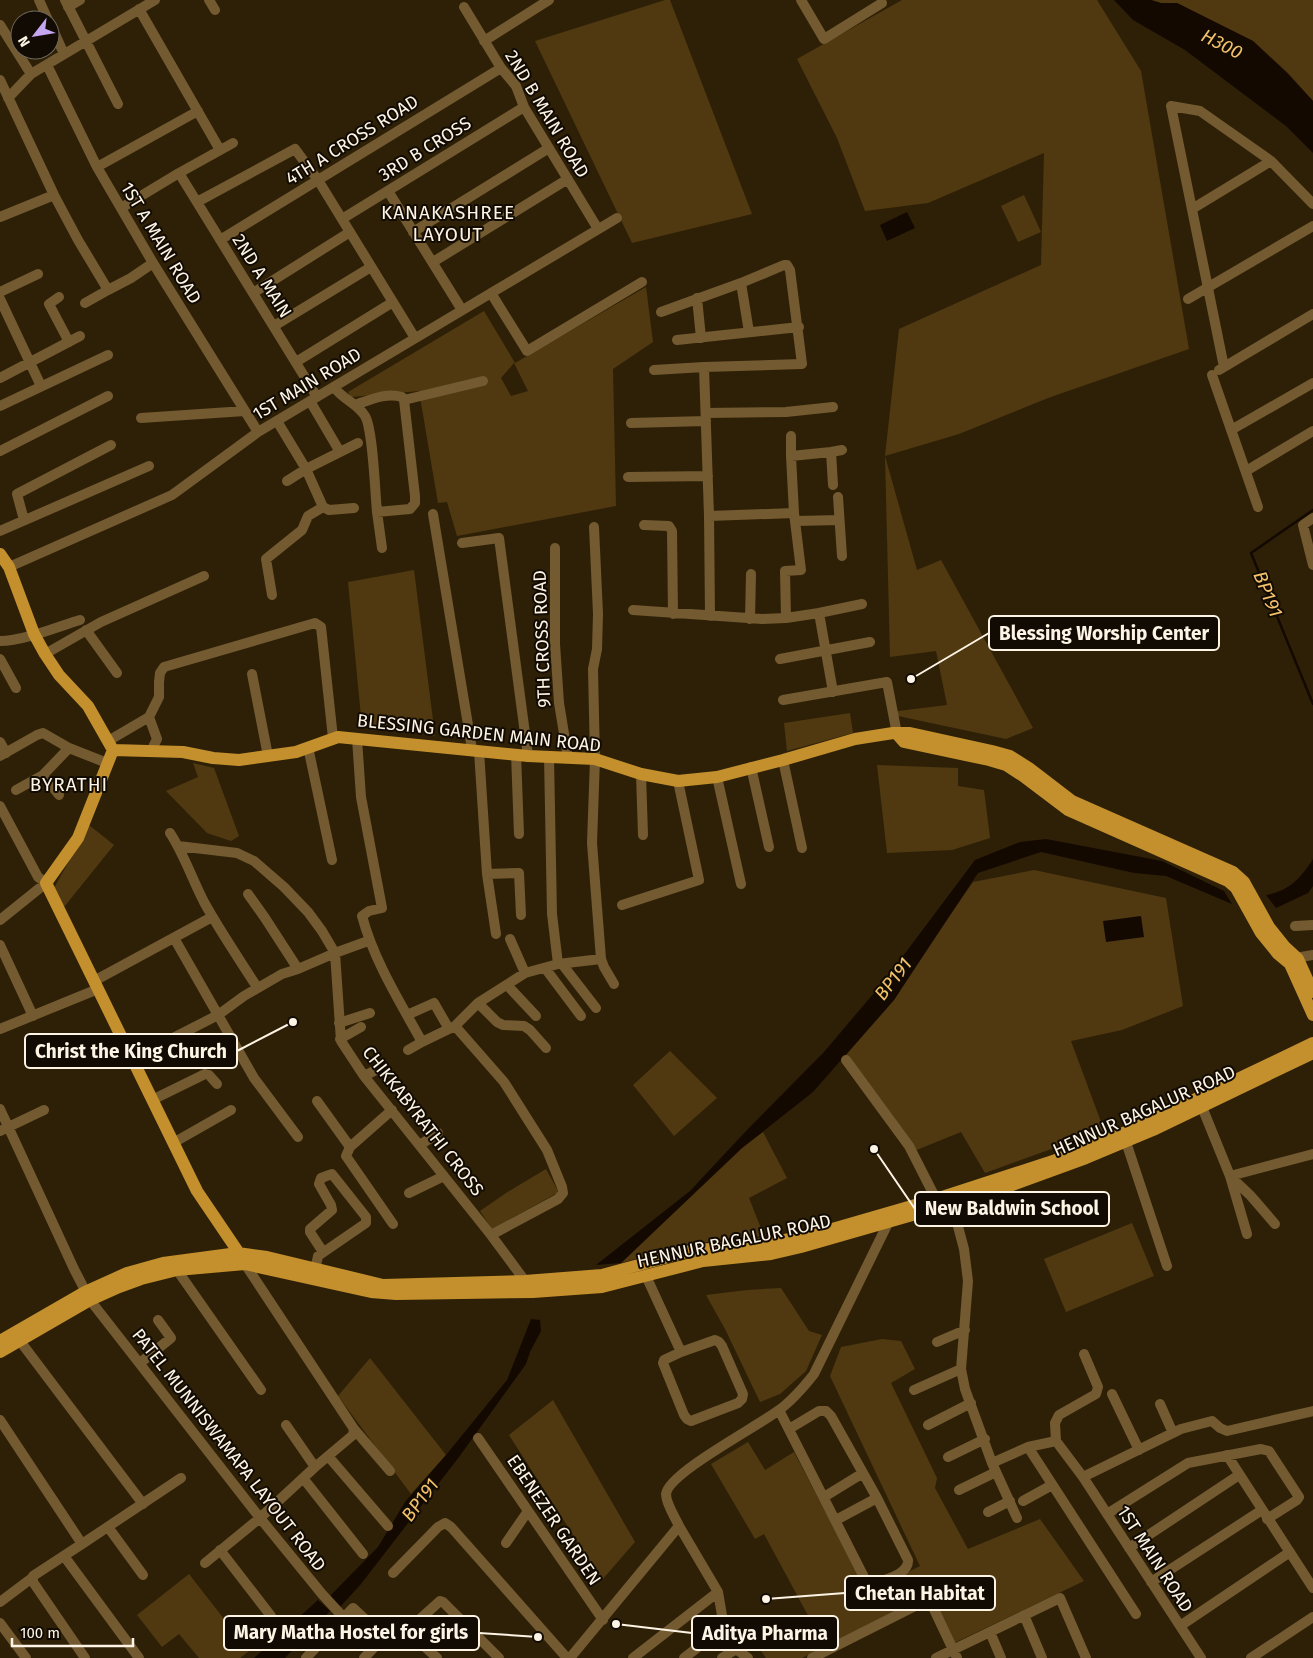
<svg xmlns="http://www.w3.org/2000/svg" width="1313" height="1658" font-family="'Fira Sans',sans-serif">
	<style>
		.green { fill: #503911; fill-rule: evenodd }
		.water { fill: #140900 }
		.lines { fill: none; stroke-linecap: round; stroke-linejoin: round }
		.stream { stroke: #140900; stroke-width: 2.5 }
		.minor { stroke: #735a30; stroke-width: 10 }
		.major { stroke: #c4902d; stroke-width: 12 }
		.labels { text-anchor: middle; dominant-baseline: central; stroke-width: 4; stroke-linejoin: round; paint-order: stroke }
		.street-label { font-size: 18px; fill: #fdf4e5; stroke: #110b03 }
		.water-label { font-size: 19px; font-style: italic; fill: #f4c16b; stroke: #110b03 }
		.neighbourhood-label { font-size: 19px; letter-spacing: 1px; fill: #fdf4e5; stroke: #110b03 }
		.leader { fill: none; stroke: #fdf4e5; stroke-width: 2 }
		.callout-dot { fill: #fdf4e5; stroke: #110b03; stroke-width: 2 }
		.callout { fill: #110b03; stroke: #fdf4e5; stroke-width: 2 }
		.callout-label { font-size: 19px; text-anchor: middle; font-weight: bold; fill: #fdf4e5 }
	</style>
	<rect width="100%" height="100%" fill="#2e2007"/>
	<path class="green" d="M665,0h5l82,214 -120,29 -97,-202z
		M902,0h195l44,71 48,278 -141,49 -89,36 -74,22 32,114 24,-10 92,168 -27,11 -108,-23v-5l49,-6 -11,-54 -46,6 -5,-201 14,-127 142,-64 3,-112 -116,50 -63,8 -28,-73 -40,-79z
		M1151,0h162v101l-25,-28 -35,-32 -76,-38h-16z
		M1024,195l17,37 -23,10 -17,-36z
		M646,287l7,55 -40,27 3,137 -159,30 -10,-34 -9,1 -19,-112 -68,6 -3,-5 136,-81 31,52zM514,363l14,28 -17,5 -10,-18z
		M414,570l21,166c-25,-7 -47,-12 -73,-9l-14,-145z
		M850,713l3,20 -66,18 -3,-28z
		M193,763l21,5 25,68 -8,5 -24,-8 -41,-42 32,-14z
		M877,765l81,3v18l26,4 6,48 -38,12 -65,3z
		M89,825l25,20 -50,62 -10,-19z
		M1034,870l132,28 17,108 -61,24 -51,11 33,89 -119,43 -24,-41 -47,19 -68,-96 48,-55 29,-46 50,-72z
		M670,1051l47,47 -43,38 -41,-51z
		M763,1132l24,46 -38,20 15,38 -76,8 -67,19 121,-115z
		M546,1169l11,20v4l-65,36 -12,-18 26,-18z
		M1132,1223l22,53 -88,36 -22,-53z
		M781,1288l28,43 13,4 -16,36 -26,23 -20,8 -35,-73 -19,-34 41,-5z
		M882,1339l19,2 14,28 -24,14 46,95 -2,10 33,61 72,-30 44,62 -130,62 -23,-48 -129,63h-36l-7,-10 52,-27 -47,-87 -9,5 -44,-75 37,-22 17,28 29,-18 74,141 52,-27 -90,-190 11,-29z
		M370,1358l76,97 -35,39 -73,-98z
		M553,1400l82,142 -33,38 -93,-145z
		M189,1574l60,77 -9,7h-41l-20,-24 -17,13 -25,-32z"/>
	<path class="water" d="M1114,0h37l10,3h16l76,38 34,32 26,28v52l-27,-27 -101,-76 -52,-30z
		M907,212l8,16 -28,13 -7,-16z
		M1046,839l116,22 62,30 8,13 -66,-28 -32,-3 -93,-21 -63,21 -84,127 -81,92 -71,56 -121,115 -25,2 94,-74 56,-60 78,-79 61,-72 90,-120 45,-18z
		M1313,859v27l-5,7 -32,15 -10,-13c23,-4 35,-17 47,-36z
		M1141,916l3,21 -38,5 -3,-21z
		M531,1319l9,1 1,11 -11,21 -4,12 -67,93 -98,127 -21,23 -10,-11 48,-49 27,-45 41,-47 61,-75z
		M318,1600l12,11 -45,47h-31z"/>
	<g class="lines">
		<path class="stream" d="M1313,510l-62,43 62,151"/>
		<path class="minor" d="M39,0l9,20
			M65,0l53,104
			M209,0l6,10
			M801,0l23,39 58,-36
			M68,7l12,-7
			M464,7l37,61 15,18 8,21 74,122
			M139,9l81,141
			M50,23l14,31
			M0,25l31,49
			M484,41l65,-41
			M47,65l50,102 56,96 105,169
			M0,80l54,115 24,45 30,50 23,-12 22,-15
			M8,98l23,-24 124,-74
			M97,167l101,-56
			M179,173l138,224
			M388,191l74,119
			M197,202l98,-53 23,31 97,158
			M121,208l58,-35 54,-30
			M1192,209l79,-48
			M0,217l54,-22
			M342,219l182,-112
			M413,232l136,-84
			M220,240l281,-172
			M433,262l135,-83
			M741,283l8,49
			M0,292l38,-18
			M253,293l97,-61
			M491,293l36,58 115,-69
			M59,297l-10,7 20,38
			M697,298l4,40
			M0,299l41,87
			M1188,299l125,-73
			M85,303l23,-13
			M661,312l80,-29 43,-18h3l3,5 12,94 -98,3 5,149
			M274,326l97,-59
			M677,340l122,-13
			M296,362l97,-60
			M1224,367l-53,-261 29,5 71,50 42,43
			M654,370l50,-3
			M1219,370l94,-56
			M1212,375l46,132
			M0,378l80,-42
			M334,387c8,12 23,16 31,29 8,13 10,76 12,96l33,-3 5,-6v-7l-11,-96 -2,-3c-16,-5 -32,3 -47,8
			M404,400l79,-19
			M310,401l30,51
			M0,406l108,-51
			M706,413l80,-1 47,-5
			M141,418l104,-7
			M277,421l29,48 17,38 6,3 25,-2
			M631,423l75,-2
			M1231,430l82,-47
			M0,451l108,-55
			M831,452l11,-2
			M791,456v-20
			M1246,471l67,-40
			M628,477l80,-1
			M287,481l19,-12 52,-26
			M838,497l4,59
			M377,512l5,36
			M433,514l39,235
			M1313,518l-10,7 10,40
			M24,520l-7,-26 94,-49
			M796,521l43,-1
			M644,525l25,1 3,5 1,83
			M594,527l4,87 -1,35 -4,20 2,90 -3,84 9,116 3,8 10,17
			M0,531l149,-65
			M462,543l37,-5 29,218
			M555,548v96l4,59 9,55
			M9,567l163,-72 86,-63 359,-214
			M272,595l-6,-36 36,-29 6,-14 15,-9
			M633,610l129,9 24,-1 33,-5 14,79
			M819,613l43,-9
			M710,616l-1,-100 85,-3
			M786,618l-1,-47 16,-1 -7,-57 -3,-57 40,-4 2,33
			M750,619l1,-45
			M86,630l31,43
			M0,641c23,0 57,-14 80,-21
			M45,654l56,-32 103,-46
			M0,659l16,29
			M780,659l90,-17
			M252,674l16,82
			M783,700l104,-18 10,52
			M149,717l8,22 -6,12
			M357,739l4,58 21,111 -13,3 -7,5c12,45 38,86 60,126l33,-16
			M108,741l41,-24 10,-20v-15l1,-9 4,-6 151,-44 6,4 1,9 11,102
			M0,742l6,11
			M308,747l24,113
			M479,751l8,123 9,60
			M516,754l3,80
			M0,756l37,-21 6,-2 26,15 38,15
			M549,757l3,157 6,50
			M783,760l19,88
			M751,767l18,80
			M641,774l2,61
			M43,775l16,20
			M717,777l24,107
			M16,790l27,-15 26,-27
			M0,806l38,71 8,6 -46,37
			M170,833c14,21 22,46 34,69 16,29 35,57 53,85
			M178,846l59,7 17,8 30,26 24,25 14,19 13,22 6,88 23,35 127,159 37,50
			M487,874l32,-1 2,42
			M248,894l17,24 33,51
			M622,905l77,-25 -21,-99
			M1295,926l18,-1
			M174,938l80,140 44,59
			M510,939l15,34
			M0,945l33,71
			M1301,957l12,-2
			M562,964l34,44
			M545,968l36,48
			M94,981l118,-64
			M507,985l29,31
			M478,1003l19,19 6,3 21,1 6,4 16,18
			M407,1015l27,-12 15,26
			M339,1023l31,-10
			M0,1029l98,-40
			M340,1039l21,-12
			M408,1050l14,-8
			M132,1059l86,-44 26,-19 38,-22 16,-5 37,-16 33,-12
			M846,1060l63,86 27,53
			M364,1076l12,-6
			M152,1100l53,-26 4,1 8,9
			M317,1101l33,46
			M1202,1107l28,69 20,19 25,29
			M0,1109l74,160 16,31 170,218 62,76 22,24
			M392,1110l-42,37 -4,9 47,68
			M0,1131l44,-21
			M1126,1142l41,124
			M173,1143l58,-33
			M420,1145l18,-12
			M409,1193l35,-17
			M952,1204l12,45 4,32 -7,88 4,20 27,74 36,-16 28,-6 27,36 118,181
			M1247,1234l-17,-58 83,-22
			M491,1235l67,-36 5,-6 -1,-6 -15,-37 -43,-68 -49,-56 23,-23 47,-30 33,-9 43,-5
			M245,1264l109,165 -1,6 -38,32
			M177,1270l84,120
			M314,1275l4,-19 48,-33v-6l-34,-43 -11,4 -2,6 12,21 1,5 -22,19v3l13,20
			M646,1276l35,76
			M715,1340l4,2 3,4 21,48 -1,5 -4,4 -47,18 -4,-2 -3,-4 -21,-52 1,-3 17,-8z
			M20,1341l123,163
			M937,1342l28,-12
			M140,1363l31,-25 -13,-18
			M914,1390l47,-21
			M1112,1394l27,56
			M1160,1404l13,29
			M779,1410l87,171 5,3 5,-1c11,-4 33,-9 32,-23l-31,-62 -46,-82 -5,-5h-7l-30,18
			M0,1420l82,124 -49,32v6l52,76
			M928,1425l43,-22
			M354,1429l36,42
			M478,1438l125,182
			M1056,1441l-1,-18 4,-8 37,-21 2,-7 -14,-33
			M1028,1447l108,167
			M1227,1455l86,133
			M328,1456l60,70
			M948,1457l37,-18
			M992,1463l25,55
			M1083,1477l98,-48 31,-8 8,7 7,3 86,-20
			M303,1478l60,76
			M959,1490l37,-18
			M824,1497l39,-24
			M1023,1501l29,-16
			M988,1512l22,-11
			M1107,1514l81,-51 73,-14 8,2 30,46 -2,3 -30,19
			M836,1520l41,-22
			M679,1526l39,66 6,35 12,22 12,9
			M108,1527l35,48
			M506,1543l22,-32
			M82,1544l99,-66
			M1129,1548l110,-73
			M220,1550l51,66
			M64,1556l75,102
			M205,1563l55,-45 55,-51 -29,-42
			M393,1573l45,-46 7,-4 6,4 116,131
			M1151,1582l111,-72
			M0,1602l32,-24
			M1024,1615l18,43
			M0,1623l26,35
			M1180,1626l110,-74
			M990,1632l11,26
			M306,1658l47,-50 31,29 -20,21
			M437,1658l-27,-25v-5l30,-27 3,1 56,56
			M570,1658l109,-132c-4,-9 -13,-22 -13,-32 2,-21 94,-69 113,-84 14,-10 24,-22 35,-36l77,-157
			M633,1658l85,-66
			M684,1658l40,-31
			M722,1658l14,-9
			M812,1658l113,-57h5l2,4 25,53
			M936,1658l124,-60 26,60
			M1251,1658l62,-41"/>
		<path class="major" d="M0,554l9,13 25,67 11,20 14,21 29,31 25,44 -35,88 -32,45 151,308 46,68
			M897,734l7,8 85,18 17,5 17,11 45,34 160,71 8,7 25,45 17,21 12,10 23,51
			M113,750l70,2 30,6 26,2 57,-8 42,-15 190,19 67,3 46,15 37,7 39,-4 66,-17 72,-21 38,-6h17l82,18 18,5 19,12 43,33 161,71 11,10 25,45 16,20 13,12 15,33
			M0,1341l85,-49 42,-19 36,-10 75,-10 29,4 116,28 142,-4 77,-6 88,-24 80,-8 45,-9 121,-35 117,-38 80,-32 180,-86
			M0,1352l90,-52 29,-13 22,-8 36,-9 68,-6 126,28 25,2 137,-2 69,-5 101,-26 68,-7 30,-7 195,-56 90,-33 67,-28 160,-77"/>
	</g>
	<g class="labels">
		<g class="street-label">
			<text transform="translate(547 114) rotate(59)">2ND B MAIN ROAD</text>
			<text transform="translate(352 140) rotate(-32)">4TH A CROSS ROAD</text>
			<text transform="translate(425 149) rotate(-32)">3RD B CROSS</text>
			<text transform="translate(161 243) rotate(59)">1ST A MAIN ROAD</text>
			<text transform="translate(262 276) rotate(58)">2ND A MAIN</text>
			<text transform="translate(307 384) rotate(-31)">1ST MAIN ROAD</text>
			<text transform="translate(542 639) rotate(-92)">9TH CROSS ROAD</text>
			<text transform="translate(479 733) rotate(6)">BLESSING GARDEN MAIN ROAD</text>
			<text transform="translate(1144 1111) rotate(-24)">HENNUR BAGALUR ROAD</text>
			<text transform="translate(423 1121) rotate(52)">CHIKKABYRATHI CROSS</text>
			<text transform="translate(734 1241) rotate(-12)">HENNUR BAGALUR ROAD</text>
			<text transform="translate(229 1450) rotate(52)">PATEL MUNNISWAMAPA LAYOUT ROAD</text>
			<text transform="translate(554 1520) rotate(56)">EBENEZER GARDEN</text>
			<text transform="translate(1155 1559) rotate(57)">1ST MAIN ROAD</text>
		</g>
		<g class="water-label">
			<text transform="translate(1222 44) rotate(27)">H300</text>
			<text transform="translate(1268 594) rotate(68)">BP191</text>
			<text transform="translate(893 979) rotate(-52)">BP191</text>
			<text transform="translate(420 1500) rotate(-53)">BP191</text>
		</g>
		<g class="neighbourhood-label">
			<text x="448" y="212">KANAKASHREE<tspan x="448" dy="22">LAYOUT</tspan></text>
			<text x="69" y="784">BYRATHI</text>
		</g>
	</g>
	<path class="leader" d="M911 679L989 633M293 1022L237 1051M874 1149L915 1209M766 1599L845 1593M538 1637L479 1633M616 1624L692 1633"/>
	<g class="callout-dot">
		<circle cx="911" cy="679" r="5"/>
		<circle cx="293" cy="1022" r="5"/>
		<circle cx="874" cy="1149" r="5"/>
		<circle cx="766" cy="1599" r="5"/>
		<circle cx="538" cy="1637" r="5"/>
		<circle cx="616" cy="1624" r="5"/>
	</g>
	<g class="callout">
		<rect x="989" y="616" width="230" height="34" rx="5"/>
		<rect x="25" y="1034" width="212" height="34" rx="5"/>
		<rect x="915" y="1192" width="194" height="34" rx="5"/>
		<rect x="845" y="1576" width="150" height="34" rx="5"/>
		<rect x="224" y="1616" width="255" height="34" rx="5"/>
		<rect x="692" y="1616" width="146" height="34" rx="5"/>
	</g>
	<g class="callout-label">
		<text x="1104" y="640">Blessing Worship Center</text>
		<text x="131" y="1058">Christ the King Church</text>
		<text x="1012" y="1215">New Baldwin School</text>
		<text x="920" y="1600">Chetan Habitat</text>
		<text x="351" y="1639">Mary Matha Hostel for girls</text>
		<text x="765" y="1640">Aditya Pharma</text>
	</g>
	<g transform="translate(35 35) rotate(239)"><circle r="24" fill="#110b03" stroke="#6f685d"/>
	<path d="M0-4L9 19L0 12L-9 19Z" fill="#c5a6f0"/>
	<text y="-8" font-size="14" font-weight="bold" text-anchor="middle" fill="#fdf4e5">N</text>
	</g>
	<path d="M12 1638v8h121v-8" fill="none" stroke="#fdf4e5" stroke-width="2.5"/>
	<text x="20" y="1638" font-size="15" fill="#fdf4e5" stroke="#110b03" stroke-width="4" paint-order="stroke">100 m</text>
</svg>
